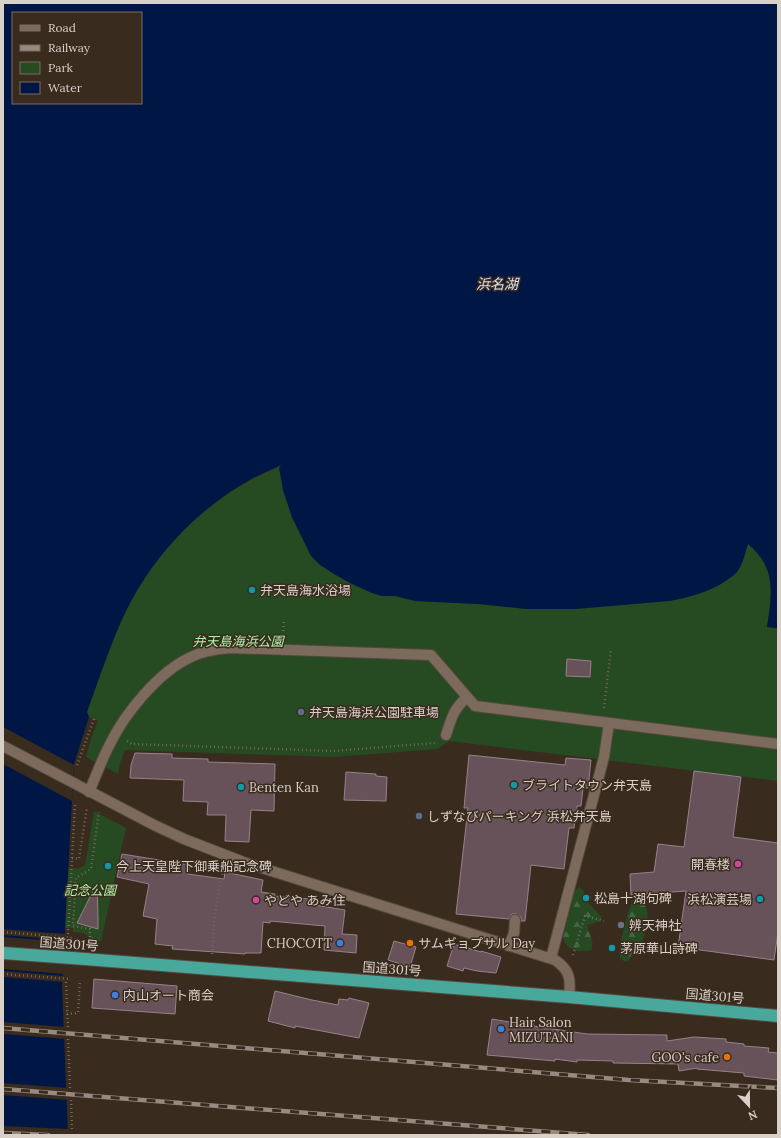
<svg xmlns="http://www.w3.org/2000/svg" width="781" height="1138" font-family="Lora,'Noto Sans JP',serif">
	<style>
		.forest { fill: url(#forest-firs) }
		.park { fill: #264b22 }
		.water { fill: #001745; fill-rule: evenodd }
		.pier { fill: #3a2b1f }
		.building { fill: #67525a; stroke: #98818a }
		.lines { fill: none; stroke-linecap: round; stroke-linejoin: round }
		.lane-casing { stroke: #55493e; stroke-width: 12 }
		.street-casing { stroke: #55493e; stroke-width: 12 }
		.secondary-casing { stroke: #55493e; stroke-width: 12 }
		.highway-casing { stroke: #55493e; stroke-width: 14 }
		.path { stroke: #74675d; stroke-width: 2.5; stroke-dasharray: 1 3; stroke-linecap: butt }
		.lane { stroke: #7c6b5d; stroke-width: 10 }
		.street { stroke: #7c6b5d; stroke-width: 10 }
		.secondary { stroke: #7c6b5d; stroke-width: 10 }
		.highway { stroke: #49a89c; stroke-width: 12 }
		.rail-casing { stroke: #968a81; stroke-width: 4.5 }
		.rail { stroke: #3a2b1f; stroke-width: 3; stroke-dasharray: 9; stroke-linecap: butt }
		.highway-bridge-casing { stroke: #55493e; stroke-width: 14; stroke-linecap: butt }
		.path-bridge { stroke: #74675d; stroke-width: 2.5; stroke-dasharray: 1 3; stroke-linecap: butt }
		.highway-bridge { stroke: #49a89c; stroke-width: 12 }
		.culture-dot { fill: #0f9aa8; stroke: #3a2b1f; stroke-width: 1.5 }
		.service-dot { fill: #5c6f8a; stroke: #3a2b1f; stroke-width: 1.5 }
		.hotel-dot { fill: #d1479c; stroke: #3a2b1f; stroke-width: 1.5 }
		.worship-dot { fill: #6b7280; stroke: #3a2b1f; stroke-width: 1.5 }
		.shop-dot { fill: #3f7fe0; stroke: #3a2b1f; stroke-width: 1.5 }
		.food-dot { fill: #e8710a; stroke: #3a2b1f; stroke-width: 1.5 }
		.labels { text-anchor: middle; dominant-baseline: central; stroke-width: 3; stroke-linejoin: round; paint-order: stroke }
		.poi-label { font-size: 13px; fill: #d9d0c8; stroke: #3a2b1f; text-anchor: start }
		.park-label { font-size: 13px; font-style: italic; fill: #aff3a6; stroke: #3a2b1f }
		.street-label { font-size: 13px; fill: #d9d0c8; stroke: #3a2b1f }
		.water-label { font-size: 14px; font-style: italic; fill: #d7e1f1; stroke: #3a2b1f }
	</style>
	<defs>
		<pattern id="forest-firs" width="22" height="20" patternUnits="userSpaceOnUse"><rect width="22" height="20" fill="#264b22"/><path d="M5 1l3.5 6h-7zM16 11l3.5 6h-7z" fill="#456441"/></pattern>
	</defs>
	<rect width="100%" height="100%" fill="#3a2b1f"/>
	<path class="forest" d="M579,887l4,3 5,13 14,14 -2,4 -12,4c-1,9 8,15 3,25 -11,4 -27,-1 -28,-13l12,-46z
		M640,901c15,6 3,36 0,49l-1,2 -6,-1 -4,9 -3,2 -6,-3c-2,-10 7,-46 12,-56z"/>
	<path class="park" d="M282,465l1,25 9,28 19,38 9,9 14,9 18,10 20,9 10,3h13l20,5 63,3 49,5h48l94,-8c21,-4 41,-9 58,-21 3,-2 7,-5 10,-8 6,-8 8,-18 11,-28 29,24 24,50 19,83l11,2v152l-329,-40 -11,8 -105,8 -208,-7 -5,13 -2,11 -32,-17 6,-21 6,-15 -9,-4 -2,-5c12,-33 23,-67 38,-99 22,-47 58,-88 101,-118 17,-12 37,-21 56,-30z
		M94,811l32,17 -25,113h-12v-4l-6,-4 -10,-1v-4h-8l3,-60 10,1 7,-4z"/>
	<path class="water" d="M3,3h775v625l-11,-1c5,-33 10,-59 -19,-83 -3,9 -5,20 -11,28 -3,3 -7,6 -10,8 -17,12 -37,17 -58,21l-94,8h-48l-49,-5 -63,-3 -20,-5h-13l-10,-3 -20,-9 -18,-10 -14,-9 -9,-9 -19,-39 -9,-27 -4,-22 2,-3c-9,5 -19,8 -28,13 -55,30 -100,78 -128,135 -15,32 -26,66 -38,99l2,5 -15,47 -12,220 6,151h-65zM13,13h128v90h-128z"/>
	<path class="pier" d="M3,727l71,38 -2,36 -69,-37z
		M3,929l63,5v6l-63,-5z
		M3,937l63,5 -2,32 -61,-5z
		M3,971l61,5v6l-61,-5z
		M3,1022l62,5 1,12 -63,-5z
		M3,1083l65,5 1,12 -66,-5z
		M3,1126l67,3v6h-67z"/>
	<path class="building" d="M567,659l24,2 -1,16 -24,-1z
		M135,753l37,1v4l36,1v3l67,2 -1,47 -23,-1 -2,32 -24,-1 1,-26h-19l1,-13 -25,-1 1,-21 -54,-2 1,-13z
		M469,755l96,10 1,-7 25,2 -3,28h-5l-2,18h-4l-3,22h-5l-5,41 -33,-4 -6,56h-4v-4l-5,-3h-4l-3,5 -53,-5 12,-106h-4z
		M694,771l47,6 -8,60 45,6v89l-4,28 -96,-13 8,-56 -55,4 -1,-21 24,-2 4,-28 26,3z
		M346,772l30,2v2l11,1 -1,24 -42,-1z
		M122,854l68,11 -2,9 36,5 1,-7 38,8 -2,12 14,2 -1,2 36,3 -1,5 36,6 -3,24 15,1 -1,18 -32,-3 1,-24 -55,-5v2l-7,-1 -2,31h-16v1l-73,-5 1,-3 -18,-2 2,-25 -14,-3 6,-32 -32,-7z
		M97,883l1,35v11l-21,-6z
		M394,941l22,6 -6,20 -22,-7z
		M454,944l27,8v-1l20,6 -5,16 -19,-2 -13,-3 -1,3 -16,-5z
		M94,979l83,7 -2,28 -83,-6z
		M275,991l37,9 26,5 1,-6 9,1 1,-2 20,5 -10,35 -64,-12v2l-27,-7z
		M492,1019l23,4 1,-4 18,3 -1,4 54,8 80,1v6l27,-4 32,2v3l18,2v2l25,2 -1,4 10,1v27l-34,-4v-3l-47,-4v-1l-18,3 -1,-7 -65,-1v-2l-36,-1v2l-22,-3v2l-68,-6z"/>
	<g class="lines">
		<defs>
			<path id="lane" d="M446,735c6,-18 7,-25 21,-38
				M89,792c7,-16 13,-33 21,-48 15,-31 48,-71 79,-86 13,-7 27,-9 41,-10l201,7 44,51 303,38
				M509,946l5,-13 1,-13"/>
			<path id="street" d="M551,958l53,-201 5,-34"/>
			<path id="secondary" d="M3,746l151,79 30,14 62,24 309,97c15,10 16,19 14,37"/>
			<path id="highway" d="M72,958l497,39 209,19"/>
		</defs>
		<use href="#lane" class="lane-casing"/>
		<use href="#street" class="street-casing"/>
		<use href="#secondary" class="secondary-casing"/>
		<use href="#highway" class="highway-casing"/>
		<path class="path" d="M283,635l1,-16
			M604,708l7,-59
			M127,741l5,3 201,7 102,-8
			M77,765l17,-46
			M72,858l7,1 8,-52
			M68,934l7,-131
			M95,945v-6l-5,-1v-9l-17,-3 3,-48 15,-9 8,-57
			M212,954l3,-41 8,-43
			M573,955l12,-39 19,5
			M66,982l2,45
			M67,1014l11,-1 2,-33
			M68,1039l2,49
			M71,1100l1,29"/>
		<use href="#lane" class="lane"/>
		<use href="#street" class="street"/>
		<use href="#secondary" class="secondary"/>
		<use href="#highway" class="highway"/>
		<defs>
			<path id="rail" d="M3,1028l626,52 149,8
				M3,1089l585,46
				M3,1133l45,2"/>
		</defs>
		<use href="#rail" class="rail-casing"/>
		<use href="#rail" class="rail"/>
		<defs>
			<path id="highway-bridge" d="M3,953l69,5"/>
		</defs>
		<use href="#highway-bridge" class="highway-bridge-casing"/>
		<path class="path-bridge" d="M3,932l71,6
			M3,974l68,5"/>
		<use href="#highway-bridge" class="highway-bridge"/>
	</g>
	<g class="culture-dot">
		<circle cx="252" cy="590" r="4"/>
		<circle cx="514" cy="785" r="4"/>
		<circle cx="241" cy="787" r="4"/>
		<circle cx="108" cy="866" r="4"/>
		<circle cx="586" cy="898" r="4"/>
		<circle cx="760" cy="899" r="4"/>
		<circle cx="612" cy="948" r="4"/>
	</g>
	<g class="service-dot">
		<circle cx="301" cy="712" r="4"/>
		<circle cx="419" cy="816" r="4"/>
	</g>
	<g class="hotel-dot">
		<circle cx="738" cy="864" r="4"/>
		<circle cx="256" cy="900" r="4"/>
	</g>
	<circle class="worship-dot" cx="621" cy="925" r="4"/>
	<g class="shop-dot">
		<circle cx="340" cy="943" r="4"/>
		<circle cx="115" cy="995" r="4"/>
		<circle cx="501" cy="1029" r="4"/>
	</g>
	<g class="food-dot">
		<circle cx="410" cy="943" r="4"/>
		<circle cx="727" cy="1057" r="4"/>
	</g>
	<g class="labels">
		<g class="poi-label">
			<text x="260" y="590">弁天島海水浴場</text>
			<text x="309" y="712">弁天島海浜公園駐車場</text>
			<text x="522" y="785">ブライトタウン弁天島</text>
			<text x="249" y="787">Benten Kan</text>
			<text x="427" y="816">しずなびパーキング 浜松弁天島</text>
			<text x="730" y="864" text-anchor="end">開春楼</text>
			<text x="116" y="866">今上天皇陛下御乗船記念碑</text>
			<text x="594" y="898">松島十湖句碑</text>
			<text x="752" y="899" text-anchor="end">浜松演芸場</text>
			<text x="264" y="900">やどや あみ住</text>
			<text x="629" y="925">辨天神社</text>
			<text x="332" y="943" text-anchor="end">CHOCOTT</text>
			<text x="418" y="943">サムギョプサル Day</text>
			<text x="620" y="948">茅原華山詩碑</text>
			<text x="123" y="995">内山オート商会</text>
			<text x="509" y="1022">Hair Salon<tspan x="509" dy="15">MIZUTANI</tspan></text>
			<text x="719" y="1057" text-anchor="end">GOO's cafe</text>
		</g>
		<g class="park-label">
			<text x="238" y="641">弁天島海浜公園</text>
			<text x="90" y="890">記念公園</text>
		</g>
		<g class="street-label">
			<text transform="translate(69 944) rotate(4)">国道301号</text>
			<text transform="translate(392 969) rotate(4)">国道301号</text>
			<text transform="translate(715 996) rotate(5)">国道301号</text>
		</g>
		<g class="water-label">
			<text x="497" y="284">浜名湖</text>
		</g>
	</g>
	<rect width="781" height="1138" fill="none" stroke="#d9d0c8" stroke-width="8"/>
	<rect x="12" y="12" width="130" height="92" fill="#3a2b1f" stroke="#7a6d63"/>
	<rect x="20" y="25" width="20" height="6" fill="#7c6b5d" stroke="#7a6d63"/>
	<text x="48" y="32" font-size="12" fill="#d9d0c8">Road</text>
	<rect x="20" y="45" width="20" height="6" fill="#968a81" stroke="#7a6d63"/>
	<text x="48" y="52" font-size="12" fill="#d9d0c8">Railway</text>
	<rect x="20" y="62" width="20" height="12" fill="#264b22" stroke="#7a6d63"/>
	<text x="48" y="72" font-size="12" fill="#d9d0c8">Park</text>
	<rect x="20" y="82" width="20" height="12" fill="#001745" stroke="#7a6d63"/>
	<text x="48" y="92" font-size="12" fill="#d9d0c8">Water</text>
	<g transform="translate(749 1106) rotate(158)" stroke="#3a2b1f" stroke-width="3" paint-order="stroke">
	<path d="M0-3L7 15L0 10L-7 15Z" fill="#d9d0c8"/>
	<text y="-6" font-size="11" font-weight="bold" text-anchor="middle" fill="#d9d0c8">N</text>
	</g>
</svg>
